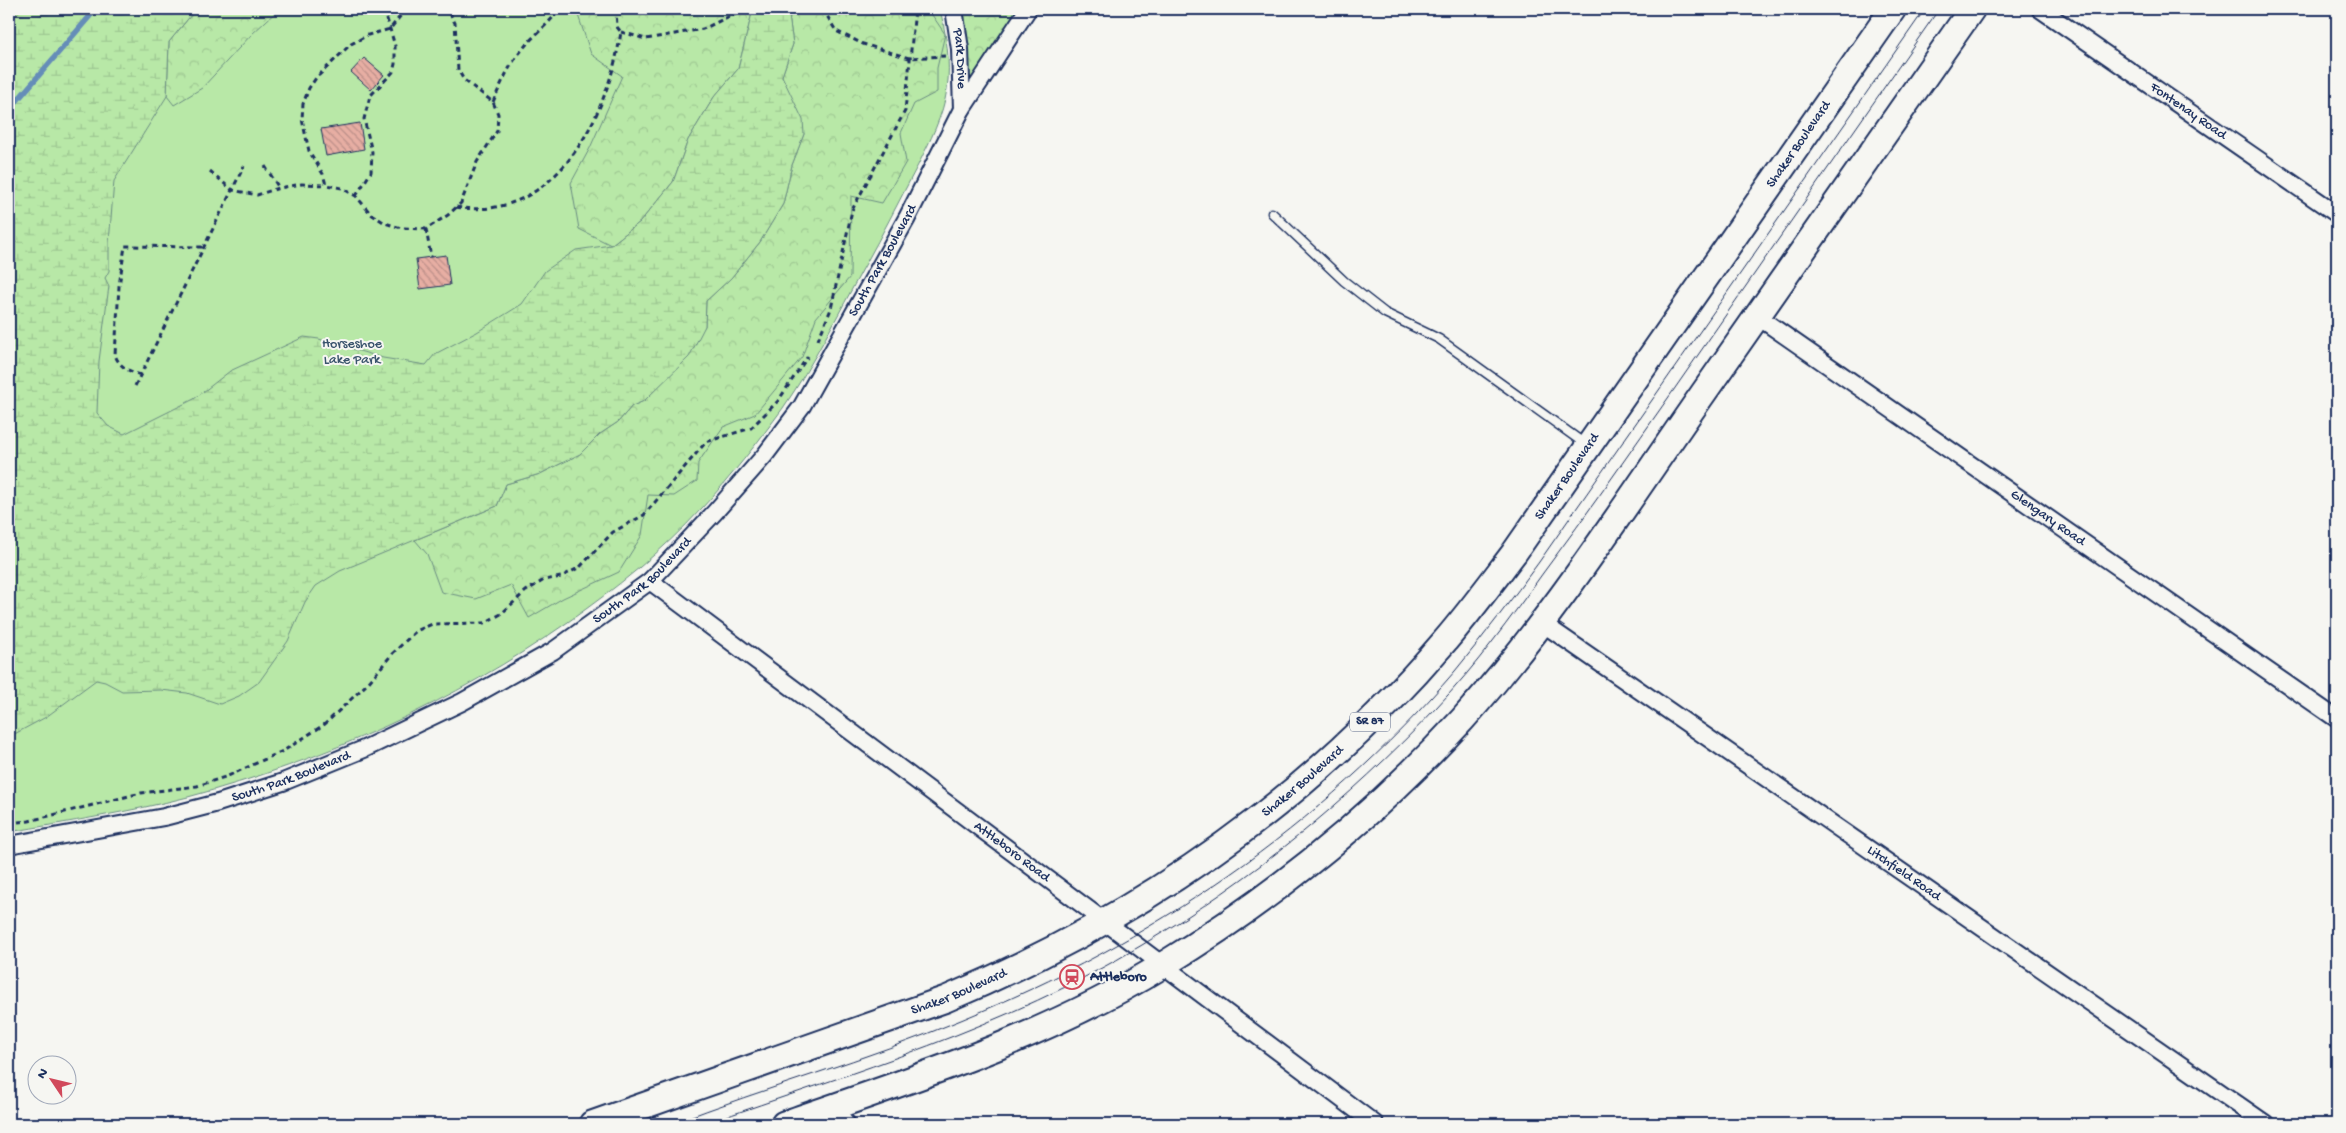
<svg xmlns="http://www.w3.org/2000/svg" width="2346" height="1133" font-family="'Gochi Hand',sans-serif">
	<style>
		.green { fill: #b8e8a7; stroke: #6a8c82 }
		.forest { fill: url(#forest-crowns); stroke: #6a8c82 }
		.wetland { fill: url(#wetland-marsh); stroke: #6a8c82 }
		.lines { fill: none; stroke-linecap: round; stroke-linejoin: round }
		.stream { stroke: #658db8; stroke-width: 5.5 }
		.building { fill: url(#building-back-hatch); stroke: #1b2f5e }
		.lane-casing { stroke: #1b2f5e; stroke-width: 11 }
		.street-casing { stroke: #1b2f5e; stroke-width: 20 }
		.primary-casing { stroke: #1b2f5e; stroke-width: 29 }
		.path { stroke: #1b2f5e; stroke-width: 3; stroke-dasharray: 5 4; stroke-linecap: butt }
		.lane { stroke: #f6f6f2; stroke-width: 8 }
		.street { stroke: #f6f6f2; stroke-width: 16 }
		.primary { stroke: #f6f6f2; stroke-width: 25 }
		.tram { stroke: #1b2f5e; stroke-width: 1 }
		.labels { text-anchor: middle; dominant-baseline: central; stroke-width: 4; stroke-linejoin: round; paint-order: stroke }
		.shield { fill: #f6f6f2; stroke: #5d6b8a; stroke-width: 1 }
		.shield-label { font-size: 12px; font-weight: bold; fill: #1b2f5e }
		.street-label { font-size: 14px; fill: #1b2f5e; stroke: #f6f6f2 }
		.park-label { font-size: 14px; fill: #3a546d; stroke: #f6f6f2 }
		.poi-label { font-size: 14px; font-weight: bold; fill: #1b2f5e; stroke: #f6f6f2; text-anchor: start }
	</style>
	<defs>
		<pattern id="forest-crowns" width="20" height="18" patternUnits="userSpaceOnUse" patternTransform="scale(1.25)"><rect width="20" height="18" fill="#b8e8a7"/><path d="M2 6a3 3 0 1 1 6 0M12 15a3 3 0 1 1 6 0" fill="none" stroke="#9ec792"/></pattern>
		<pattern id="wetland-marsh" width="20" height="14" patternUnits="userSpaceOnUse" patternTransform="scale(1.25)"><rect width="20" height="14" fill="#b8e8a7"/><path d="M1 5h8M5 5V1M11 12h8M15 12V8" fill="none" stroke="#9ec792"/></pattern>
		<pattern id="building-back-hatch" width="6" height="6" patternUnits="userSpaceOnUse" patternTransform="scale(1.25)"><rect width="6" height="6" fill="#e7aea3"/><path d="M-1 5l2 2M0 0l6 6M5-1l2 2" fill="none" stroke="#ba8e88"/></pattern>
	</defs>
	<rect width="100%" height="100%" fill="#f6f6f2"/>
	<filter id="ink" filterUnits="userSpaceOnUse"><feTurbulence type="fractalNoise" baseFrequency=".02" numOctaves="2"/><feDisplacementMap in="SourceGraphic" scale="10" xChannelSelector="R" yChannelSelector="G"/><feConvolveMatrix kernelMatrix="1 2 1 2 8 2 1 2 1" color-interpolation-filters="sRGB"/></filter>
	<g filter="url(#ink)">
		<path class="green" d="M9,9h931c6,26 11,53 7,80 -4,27 -17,52 -29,76 -18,34 -35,68 -54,102 -26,47 -50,96 -81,141 -25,34 -52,69 -81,100 -40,44 -86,80 -134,114 -114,80 -245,139 -380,175 -59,15 -119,25 -179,35z"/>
		<path class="forest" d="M196,9h83l-27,25 -50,54 -28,17 -7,-9 2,-54z
			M576,9h177l-15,60 -24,28 -26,43 -15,42 -33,40 -29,23 -32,-16 -8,-46 19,-35 32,-72 -31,-22z
			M788,9h140l17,25 -8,34v24l-23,12 -13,29 5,29 -24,41 -31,-7 -1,81 -34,41 -14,39 -47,57 -32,13 -25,36 -1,18 -23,15 -26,-1 -6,40 -23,37 -56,26 -34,20 -18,-33 -35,14 -35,-7 -14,-38 -12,-14 82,-34 9,-22 34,-10 40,-20 20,-20 18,-12 14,-16 12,-5 16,-16 45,-59 1,-25 25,-23 29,-36 23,-38 9,-39 12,-31 -22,-58 11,-32z
			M954,9h74l-66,100z"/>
		<path class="wetland" d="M9,9h187l-27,33 -2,54 -53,85 -5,62v28l-4,7 4,8 -10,75 -2,52 11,13 16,8 70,-35 36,-28 74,-34 15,2 64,19 43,7 9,-11 42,-22 45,-28 23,-33 31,-21 35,-5 29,-23 33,-40 15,-42 26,-43 24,-28 15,-60h35l5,35 -11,32 21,44 1,14 -12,31 -9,39 -23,38 -29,36 -25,23 -1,25 -16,31 -45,44 -12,5 -14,16 -18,12 -20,20 -40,20 -34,10 -9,22 -157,65 -24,15 -11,16 -17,39 -29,41 -20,14 -19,8 -33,-11 -26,-3 -39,1 -17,-9 -9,-2 -50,37 -37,20z"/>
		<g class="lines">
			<path class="stream" d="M9,110l87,-101"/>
		</g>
		<path class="building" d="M364,58l20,17 -13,15 -20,-18z
			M360,123l4,26 -38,7 -5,-27z
			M446,255l4,30 -30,4 -4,-30z"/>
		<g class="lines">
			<defs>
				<path id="lane" d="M1272,213l72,68 41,32 54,26 146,105"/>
				<g id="street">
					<path id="s1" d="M954,9l6,40 2,60"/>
					<path id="s2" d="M2040,9l297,205"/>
					<path id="s3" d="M1757,316l580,403"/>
					<path id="s4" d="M650,581l725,543"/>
					<path id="s5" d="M1542,623l724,501"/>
					<path id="s6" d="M9,845l155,-28 54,-14 65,-21 81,-33 98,-47 91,-51 97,-70 65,-69 50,-57 37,-49 105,-188 55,-109 66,-100"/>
					<path d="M832,1107l15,17"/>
				</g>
				<g id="primary">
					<path id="s7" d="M592,1124l354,-125c193,-81 362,-198 498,-357 25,-29 47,-59 70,-89l379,-544"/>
					<path d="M784,1124c129,-45 262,-87 379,-159 110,-67 212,-150 299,-245 90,-100 163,-215 240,-325 90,-129 180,-258 270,-386"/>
				</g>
			</defs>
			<use href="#lane" class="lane-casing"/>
			<use href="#street" class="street-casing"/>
			<use href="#primary" class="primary-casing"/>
			<path class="path" d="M406,9l-16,20 -22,6 -17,9 -35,34 -7,10 -6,16 -1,15 7,32 14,23 3,11 16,3 14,8 15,18 14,9 16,5 25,1 22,-14 13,-12 16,-41 20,-31 1,-17 -5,-12 -29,-22 -6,-10 -3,-47 -5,-10 -8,-4
				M823,9l13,22 27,13 46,14 36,-2
				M621,32l25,7 57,-10 37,-18v-2
				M493,102c8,-18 16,-37 29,-52 11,-15 27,-25 37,-41
				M265,166l14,22
				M210,171l22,19 25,5 22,-7 23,-4 24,1
				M356,196l15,-24 1,-20 -8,-33 6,-23 23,-24 2,-8v-18l-11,-37
				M456,207c100,17 152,-92 165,-175l-4,-5 -1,-18
				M426,229l5,28
				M818,340l13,-31 21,-99 53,-99 10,-102
				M141,375c-12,-4 -21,-7 -26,-20l4,-69 6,-40 77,1
				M135,386l109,-220
				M9,823l20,-2 112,-28 56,-7 31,-10 57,-26 40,-26 43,-41 25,-30 23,-22 16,-7 52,-1 17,-9 25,-23 18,-11 17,-3 19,-10 33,-35 31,-17 62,-73 45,-14 27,-27 30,-45"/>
			<use href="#lane" class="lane"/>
			<use href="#street" class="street"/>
			<use href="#primary" class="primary"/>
			<path class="tram" d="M671,1124c96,-37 195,-64 290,-104 190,-78 359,-192 494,-349 29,-35 57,-72 84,-109l386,-553
				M705,1124c148,-52 302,-97 437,-179 109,-65 207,-145 294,-237 40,-42 74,-89 107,-135 45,-60 87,-121 130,-182 89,-128 177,-255 266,-382"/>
		</g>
	</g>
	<defs>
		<symbol id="station-ring" viewBox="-11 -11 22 22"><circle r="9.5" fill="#f6f6f2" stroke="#d1495b" stroke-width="1.5"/><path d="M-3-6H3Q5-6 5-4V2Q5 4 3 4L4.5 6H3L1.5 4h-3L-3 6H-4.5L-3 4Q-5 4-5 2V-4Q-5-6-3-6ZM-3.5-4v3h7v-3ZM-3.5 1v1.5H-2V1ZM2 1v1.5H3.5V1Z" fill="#d1495b"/></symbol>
	</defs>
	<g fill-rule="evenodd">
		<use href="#station-ring" x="1058" y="963" width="28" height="28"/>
	</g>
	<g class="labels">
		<rect class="shield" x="1350" y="712.5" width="40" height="19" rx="4"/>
		<g class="shield-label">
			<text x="1370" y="722">SR 87</text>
		</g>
		<g class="street-label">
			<text stroke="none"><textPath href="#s1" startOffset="50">Park Drive</textPath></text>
			<text stroke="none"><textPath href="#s2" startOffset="180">Fontenay Road</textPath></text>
			<text stroke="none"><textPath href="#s7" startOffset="1605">Shaker Boulevard</textPath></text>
			<text stroke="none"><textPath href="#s6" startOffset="1100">South Park Boulevard</textPath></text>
			<text stroke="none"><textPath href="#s7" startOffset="1200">Shaker Boulevard</textPath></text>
			<text stroke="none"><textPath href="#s3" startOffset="354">Glengary Road</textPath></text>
			<text stroke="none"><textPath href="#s6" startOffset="696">South Park Boulevard</textPath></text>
			<text stroke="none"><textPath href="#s6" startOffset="291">South Park Boulevard</textPath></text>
			<text stroke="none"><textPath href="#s7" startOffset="795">Shaker Boulevard</textPath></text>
			<text stroke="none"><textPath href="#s4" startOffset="452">Attleboro Road</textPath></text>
			<text stroke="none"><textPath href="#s5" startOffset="440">Litchfield Road</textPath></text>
			<text stroke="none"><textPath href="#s7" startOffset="390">Shaker Boulevard</textPath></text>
		</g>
		<g class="park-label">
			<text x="352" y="344">Horseshoe<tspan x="352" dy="16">Lake Park</tspan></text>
		</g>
		<g class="poi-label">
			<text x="1090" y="977">Attleboro</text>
		</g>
	</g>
	<rect width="2346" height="1133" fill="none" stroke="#f6f6f2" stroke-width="30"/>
	<rect x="15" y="15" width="2316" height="1103" fill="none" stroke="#1b2f5e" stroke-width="2" filter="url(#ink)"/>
	<g transform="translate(52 1080) rotate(305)"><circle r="24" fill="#f6f6f2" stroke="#9ea6b7"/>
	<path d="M0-4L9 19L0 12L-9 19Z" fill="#d1495b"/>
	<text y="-8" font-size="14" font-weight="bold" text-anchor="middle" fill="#1b2f5e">N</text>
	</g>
</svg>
